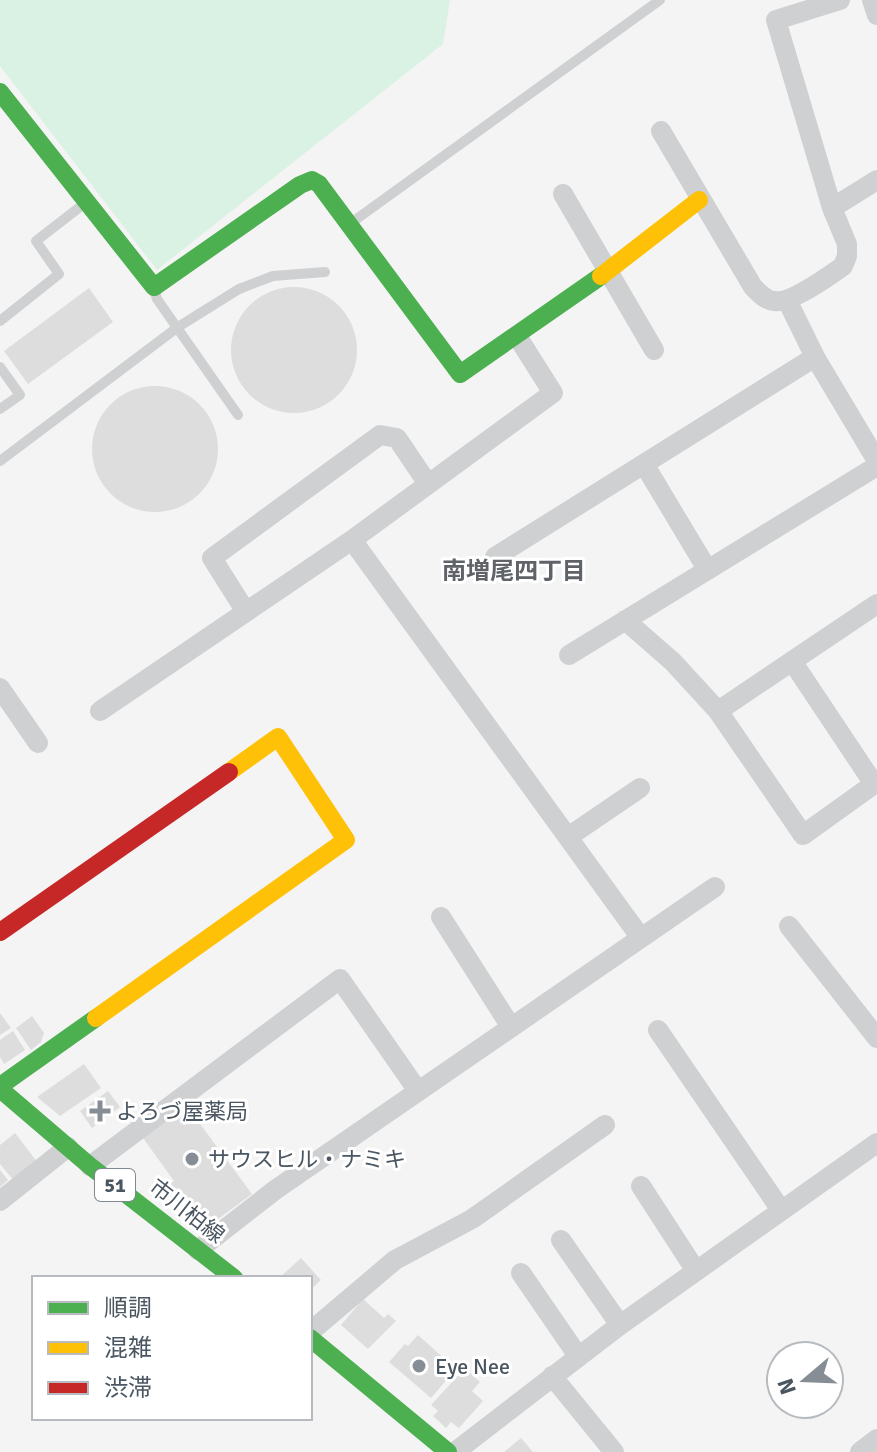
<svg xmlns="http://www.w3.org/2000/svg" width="877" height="1452" font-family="Signika,'Noto Sans JP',sans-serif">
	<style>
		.green { fill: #d9f2e3 }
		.building { fill: #ddddde }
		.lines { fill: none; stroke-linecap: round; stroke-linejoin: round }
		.lane { stroke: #ced0d2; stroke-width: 10 }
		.street { stroke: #ced0d2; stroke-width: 20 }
		.fast { stroke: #4caf50; stroke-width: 18 }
		.slow { stroke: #ffc107; stroke-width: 18 }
		.jam { stroke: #c62828; stroke-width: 18 }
		.poi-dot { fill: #868d94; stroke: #fff; stroke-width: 3 }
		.labels { text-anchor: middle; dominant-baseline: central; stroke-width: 6; stroke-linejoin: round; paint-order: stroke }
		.shield { fill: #fff; stroke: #808990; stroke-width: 2 }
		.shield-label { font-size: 20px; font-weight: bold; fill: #4a5661 }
		.poi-label { font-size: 22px; fill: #4a5661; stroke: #fff; text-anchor: start }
		.street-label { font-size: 22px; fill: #4a5661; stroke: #fff }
		.neighbourhood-label { font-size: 24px; font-weight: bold; fill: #5f6368; stroke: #fff }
	</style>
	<rect width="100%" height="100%" fill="#f4f4f4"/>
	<path class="green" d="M0,0h450l-7,44 -286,226 -157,-204z"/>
	<path class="building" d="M231 350a63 63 0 1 1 126 0a63 63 0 1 1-126 0Z
		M89,288l24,34 -85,62 -24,-33z
		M92 449a63 63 0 1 1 126 0a63 63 0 1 1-126 0Z
		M0,1013l11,15 -11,7z
		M32,1016l12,17 -3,9 -10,8 -15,-22z
		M13,1031l12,19 -21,14 -4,-7v-17z
		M84,1064l17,24 -41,28 -23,-19z
		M108,1091l12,16 -28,21 -12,-17z
		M186,1105l66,89 -46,34 -16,-22 -8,6 -18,-24 10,-7 -31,-43z
		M15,1133l23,30 -23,19 -15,-18v-19z
		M0,1170l8,10 -8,7z
		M301,1258l20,22 -11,10v-12h-31z
		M363,1299l21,19 4,-4 8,7 -28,28 -27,-24z
		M418,1335l38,34 -25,29 -42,-36 16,-18 3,2z
		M465,1368l15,14 -8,9 11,10 -24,27 -8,-6 -5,6 -13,-12 5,-5 -7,-6z
		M521,1438l12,14h-29z"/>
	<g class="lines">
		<path class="lane" d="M351,223l309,-223
			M154,289l3,10 81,116
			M0,321l59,-47 -23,-33 49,-38
			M0,367l20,28 -20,14
			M0,461l178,-134 61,-38 34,-13 52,-4"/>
		<path class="street" d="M872,0l5,15
			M661,131l92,156c6,6 12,13 21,14 16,3 55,-25 69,-35l4,-10v-12l-15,-36 -56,-188 64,-20
			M563,194l91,156
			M832,208l45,-28
			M787,300l28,57 62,104
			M644,464l63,105
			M352,540l289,398
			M495,557l320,-200
			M246,612l-34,-54 168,-123 17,3 31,46
			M625,620l48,42 45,49 85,124 74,-53
			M569,655l308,-189
			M792,661l82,123
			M0,688l38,55
			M100,711l252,-171 201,-147 -36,-57
			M718,711l159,-107
			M568,837l72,-49
			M441,917l70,110
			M789,926l88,112
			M658,1030l123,180
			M90,1166l250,-187 78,112
			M641,1186l55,85
			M0,1201l68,-54
			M561,1240l59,85
			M198,1250l77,-60 440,-303
			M521,1273l57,83
			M310,1332l85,-72 77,-41 133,-94
			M552,1376l62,76
			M455,1452l165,-127 257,-182
			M860,1452l17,-13"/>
		<path class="fast" d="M0,92l154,195 146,-102 12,-5 7,4 141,190 141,-98
			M0,1086l96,-68
			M0,1089l90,77 144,112
			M310,1338l138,114"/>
		<path class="slow" d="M601,276l98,-76
			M96,1018l250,-178 -68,-103 -49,35"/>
		<path class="jam" d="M0,932l229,-160"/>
	</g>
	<g class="poi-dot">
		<path d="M96 1099h8v8h8v8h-8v8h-8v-8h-8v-8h8z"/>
		<circle cx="192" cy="1159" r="8"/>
		<circle cx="419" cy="1366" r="8"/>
	</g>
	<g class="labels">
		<rect class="shield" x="95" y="1169" width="40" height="32" rx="6"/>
		<g class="shield-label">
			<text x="115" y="1185">51</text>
		</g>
		<g class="poi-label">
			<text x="116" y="1111">よろづ屋薬局</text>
			<text x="208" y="1159">サウスヒル・ナミキ</text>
			<text x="435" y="1366">Eye Nee</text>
		</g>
		<g class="street-label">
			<text transform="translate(187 1211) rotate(38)">市川柏線</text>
		</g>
		<g class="neighbourhood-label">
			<text x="514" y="571">南増尾四丁目</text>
		</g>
	</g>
	<rect x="32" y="1276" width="280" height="144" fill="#ffffff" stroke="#b7bbc0" stroke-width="2"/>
	<rect x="48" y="1302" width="40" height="12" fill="#4caf50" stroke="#b7bbc0" stroke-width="2"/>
	<text x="104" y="1316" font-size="24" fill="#4a5661">順調</text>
	<rect x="48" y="1342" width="40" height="12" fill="#ffc107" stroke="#b7bbc0" stroke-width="2"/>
	<text x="104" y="1356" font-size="24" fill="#4a5661">混雑</text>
	<rect x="48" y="1382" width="40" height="12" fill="#c62828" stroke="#b7bbc0" stroke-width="2"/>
	<text x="104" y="1396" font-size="24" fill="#4a5661">渋滞</text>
	<g transform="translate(805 1380) rotate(251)"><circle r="38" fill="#ffffff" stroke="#b7bbc0" stroke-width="2"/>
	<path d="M0-6L14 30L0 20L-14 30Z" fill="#868d94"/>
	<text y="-12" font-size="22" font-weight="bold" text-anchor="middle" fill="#4a5661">N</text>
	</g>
</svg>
